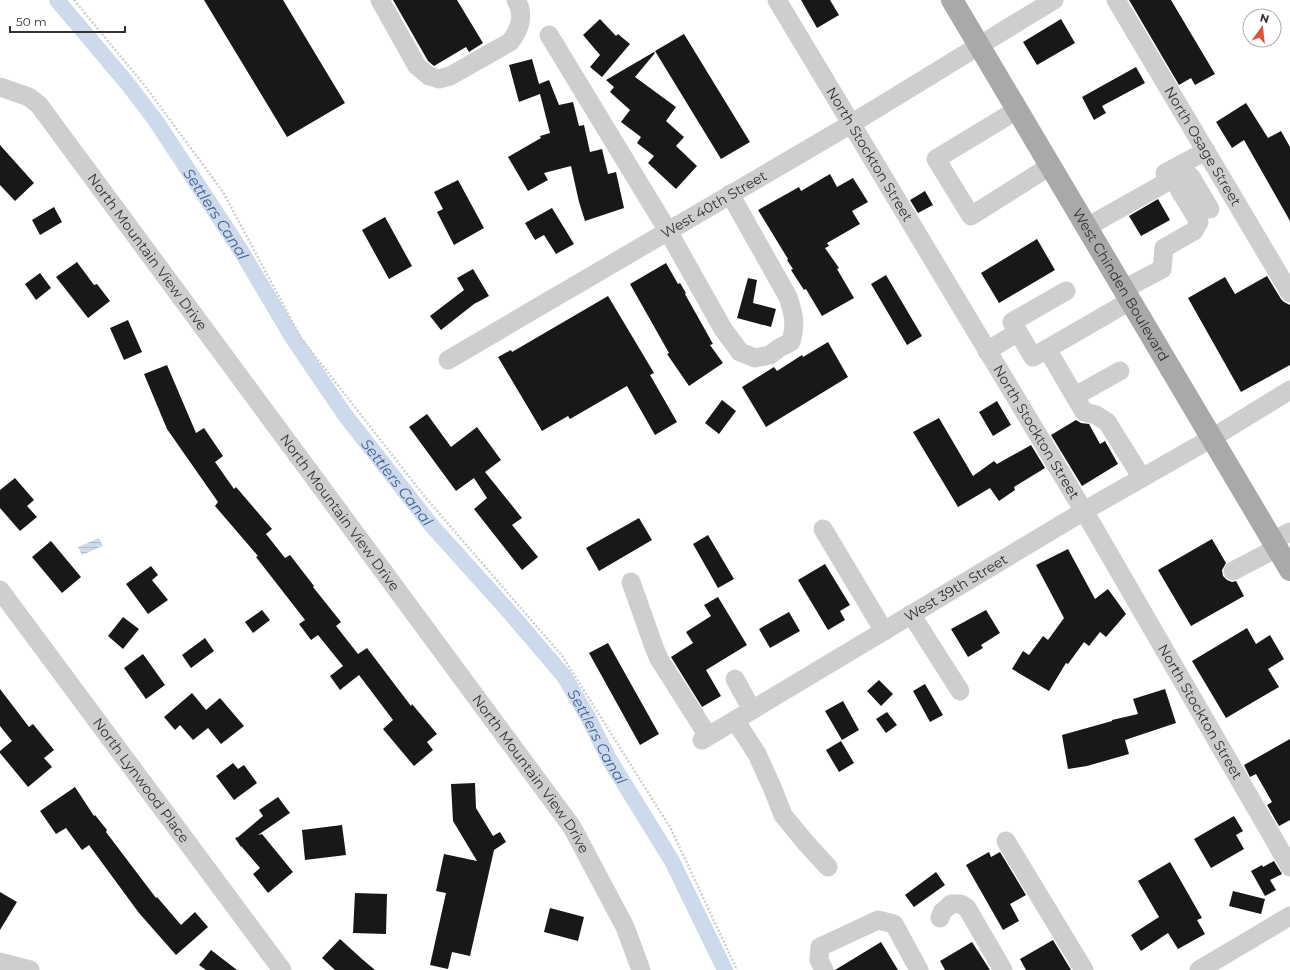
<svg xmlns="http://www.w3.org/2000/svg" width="1290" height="970" font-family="Montserrat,sans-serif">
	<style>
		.water { fill: url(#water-rules) }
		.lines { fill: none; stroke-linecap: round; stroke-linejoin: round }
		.canal { stroke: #cddaec; stroke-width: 16 }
		.building { fill: #181818 }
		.path { stroke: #cecece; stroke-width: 2.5; stroke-dasharray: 2 2; stroke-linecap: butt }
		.minor { stroke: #cecece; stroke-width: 19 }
		.major { stroke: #a9a9a9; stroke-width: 22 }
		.labels { text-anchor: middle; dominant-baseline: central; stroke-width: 4; stroke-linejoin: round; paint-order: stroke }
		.street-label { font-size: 14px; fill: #313131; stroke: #fff }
		.water-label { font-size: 15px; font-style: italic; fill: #406292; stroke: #fff }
	</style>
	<defs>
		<pattern id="water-rules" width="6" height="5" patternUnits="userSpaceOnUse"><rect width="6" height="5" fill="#cddaec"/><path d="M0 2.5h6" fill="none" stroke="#b0bccb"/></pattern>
	</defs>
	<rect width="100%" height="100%" fill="#fff"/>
	<path class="water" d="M99,538l4,8 -21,9 -4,-8z"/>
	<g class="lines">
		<path class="canal" id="s1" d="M57,0l70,83 29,38 87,133 49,83 53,78 87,111 80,89 52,61 24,41 21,42 63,102 53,109"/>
	</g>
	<path class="building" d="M204,0h79l62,103 -58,34z
		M393,0h64l26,43 -14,9 -3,-5 -32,19 -6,-5z
		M801,0h29l9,15 -22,13z
		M1129,0h42l44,74 -20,11 -4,-7 -12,7z
		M600,19l16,17 2,-2 12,10 -28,33 -12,-10 10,-12 -17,-20z
		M1061,19l14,24 -38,22 -14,-23z
		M684,34l66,108 -29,17 -66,-108z
		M654,52l1,1 -20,24 41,30 -10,14 18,16 -8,9 21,20 -21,23 -28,-26 6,-7 -17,-13 4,-6 -20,-15 9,-12 -20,-18 4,-5 -8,-7z
		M532,59l7,25 10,-4 10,25 14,-3 6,24 5,-1 6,27 12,-3 6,25 8,-2 8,36 -39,13 -6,-19 -8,-36 -27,7 4,7 -20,11 -20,-34 33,-19 -1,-2 10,-3 -10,-39 -21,8 -10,-37z
		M1136,67l9,16 -43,23 4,7 -12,7 -12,-23z
		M1246,103l22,35 13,-7 9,16v74l-46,-81 -12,8 -16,-26z
		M0,145l34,38 -19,18 -15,-16z
		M830,174l7,13 16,-9 15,24 -16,9 8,13 -33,19 2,3 -4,2 14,20 -2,1 17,29 -32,18 -16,-27 -2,1 -13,-20 2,-1 -6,-9 1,-1 -30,-49 41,-23 2,4z
		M458,180l26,48 -30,17 -17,-33 6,-3 -9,-17z
		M925,191l8,14 -15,8 -8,-13z
		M1158,199l12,21 -29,16 -12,-20z
		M54,207l8,15 -22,13 -8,-15z
		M552,208l22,36 -18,10 -12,-19 -9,5 -10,-17z
		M385,217l27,49 -23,13 -27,-49z
		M1037,239l18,31 -56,33 -18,-30z
		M77,262l17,23 3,-1 13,17 -22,17 -32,-41z
		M666,263l12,21 2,-1 6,10 -1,1 28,50 -3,1 13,18 -34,23 -22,-32 2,-1 -39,-69z
		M473,269l16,27 -15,8 -33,26 -11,-14 34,-26 -7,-12z
		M40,273l11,15 -15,12 -11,-16z
		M886,275l36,61 -15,9 -36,-61z
		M1267,276l14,23 3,3 6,3v60l-49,27 -53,-94 37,-21 10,17z
		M748,278l9,2 -4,23 23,6 -5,18 -34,-9z
		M608,296l46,77 -4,2 27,47 -22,13 -28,-49 -57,33 -2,-3 -26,15 -44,-74 13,-7 1,2z
		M128,320l14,32 -18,8 -14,-32z
		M828,342l20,35 -82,50 -24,-40 32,-20 3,4 25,-16 1,2z
		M167,365l29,68 8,-5 19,28 -8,6 19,27 2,-2 36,42 -6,5 19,24 5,-3 24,31 -1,1 28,35 -5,4 22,28 9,-6 44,58 1,-2 25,30 -10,8 6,8 -19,16 -31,-37 10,-9 -34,-45 -19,15 -10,-14 13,-10 -25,-31 -7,5 -12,-16 6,-4 -49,-63 2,-1 -43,-50 3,-4 -51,-73 -23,-55z
		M722,400l14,11 -17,23 -14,-11z
		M997,401l14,24 -18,11 -14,-24z
		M427,414l24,33 26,-20 24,33 -16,12 37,46 -10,7 26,32 -16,13 -48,-61 13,-11 -13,-20 -18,13 -47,-64z
		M939,418l34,58 21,-15 3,3 34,-19 14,23 -31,19 1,3 -16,11 -9,-13 -32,19 -45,-75z
		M1076,420l5,3 8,1 11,20 5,-3 13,23 -36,22 -31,-51z
		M15,478l19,22 -7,6 10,11 -17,14 -20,-23v-18z
		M639,518l13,22 -53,31 -13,-23z
		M708,535l26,44 -16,9 -25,-44z
		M1212,539l14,24 -4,7 1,6 4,4 5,2 4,-1 8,15 -53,30 -33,-56z
		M51,541l30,36 -19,16 -30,-36z
		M1068,549l27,50 13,-10 18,25 -20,23 -6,-5 -11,14 -5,-4 -16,22 -2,-1 -17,28 -37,-22 11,-18 6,4 14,-19 5,4 16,-22 -28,-53z
		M825,564l25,41 -10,6 5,9 -17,10 -30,-50z
		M151,566l7,9 -6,5 16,20 -20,14 -22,-30z
		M718,597l29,48 -41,25 15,26 -19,11 -31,-50 22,-14 -7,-11 25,-16 -7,-11z
		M262,610l8,10 -17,13 -8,-11z
		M986,610l14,23 -19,12 2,3 -15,9 -17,-28z
		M789,612l11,19 -30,17 -11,-19z
		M123,617l16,12 -16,20 -15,-13z
		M1247,628l9,16 14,-9 14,24 -16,10 11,18 -53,31 -34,-57z
		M205,638l9,13 -23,17 -9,-13z
		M608,643l51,91 -19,11 -51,-92z
		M143,654l22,31 -19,14 -22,-31z
		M879,680l14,14 -12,12 -14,-15z
		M925,684l18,31 -13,7 -17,-31z
		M0,689l29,38 4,-3 21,26 -10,8 8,9 -24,20 -28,-34v-2l12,-10 -12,-15z
		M1165,689l11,34 -51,17 4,14 -42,12 -19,3 -6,-34 50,-14v-1l26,-6 -5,-15z
		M192,693l14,17 14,-12 24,28 -23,18 -13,-16 -15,12 -13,-15 -5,5 -11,-13z
		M843,701l16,29 -17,10 -17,-29z
		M887,712l10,13 -11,8 -10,-14z
		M1290,739v81l-11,6 -12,-21 5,-3 -16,-28 -6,3 -6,-12z
		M841,741l13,22 -15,9 -13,-22z
		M233,763l5,6 6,-4 13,18 -23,17 -18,-24z
		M475,783l1,25 17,28 7,-4 6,10 -12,8 -24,106 -18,-4 -4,17 -18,-4 16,-72 -10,-2 8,-37 33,7 -24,-40 -2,-37z
		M75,787l19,29 1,-1 12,15 -1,2 50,66 1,-1 24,28 14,-13 13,15 -32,28 -37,-42 -50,-68 -7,5 -16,-22 -10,6 -16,-23z
		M278,797l12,16 -32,22 4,-1 31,38 -25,21 -15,-19 7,-6 -19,-22v1l-6,-9 3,-1 25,-21 -4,-6z
		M1234,816l9,15 -7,4 8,14 -33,19 -17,-29z
		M342,825l4,30 -41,5 -3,-30z
		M989,852l2,5 9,-5 26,43 -16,9 9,17 -16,9 -37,-65z
		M1274,861l8,13 -12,6 6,10 -11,6 -14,-25 11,-6 1,2z
		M1170,862l32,56 -5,2 8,14 -27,15 -10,-16 -27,18 -10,-16 28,-18 -21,-36z
		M936,872l9,13 -31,22 -9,-12z
		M1233,891l32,8 -4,15 -32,-8z
		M0,892l17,10 -17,28z
		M355,893l32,1 -1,40 -33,-1z
		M550,908l34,9 -6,24 -34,-9z
		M340,939l22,20 13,11h-40l-13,-12z
		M1053,940l18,30h-45l-6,-11z
		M881,942l17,28h-63z
		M972,942l18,28h-45l-5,-9z
		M211,950l26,20h-31l-7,-5z"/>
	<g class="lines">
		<path class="path" d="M74,0l71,86 78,106 78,146 124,159 138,160 108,172 66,141"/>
		<g class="minor">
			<path d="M380,0l37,66 12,10 10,3 11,-3 60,-34c10,-12 15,-28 6,-42"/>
			<path id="s2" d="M777,0l317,528 196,339"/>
			<path id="s3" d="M1116,0l174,293"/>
			<path d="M549,35l119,196 55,98 17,23 15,6 15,-3 9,-7 12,-6c5,-18 3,-27 -3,-45l-58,-103"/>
			<path id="s4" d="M0,87l29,10 10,8 533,722 53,100 16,43"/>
			<path d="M1017,110l-81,49 35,57 79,-50"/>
			<path d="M1165,173l41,-22"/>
			<path d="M1087,227l94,-53h6l4,3 19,32"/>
			<path d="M1124,289l38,-20 2,-21 30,-17 5,-9 -20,-33"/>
			<path d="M1066,291l-54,31 21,35 97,-56"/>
			<path d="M1047,349l37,63 12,3 11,7 35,56"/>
			<path d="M987,351l31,-19"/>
			<path id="s5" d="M448,360l403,-236 203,-124"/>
			<path d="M1075,396l45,-25"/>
			<path d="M823,529l61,102"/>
			<path d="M1273,541l17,-9"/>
			<path d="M1233,571l44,-23"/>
			<path d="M631,582l23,65 5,12 49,77"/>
			<path id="s6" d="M0,590l282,380"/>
			<path d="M911,614l49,77"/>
			<path d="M735,679l17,31"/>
			<path d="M735,720l22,34 15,33 11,28 23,28 22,24"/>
			<path id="s7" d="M702,740l382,-229 128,-73 78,-48"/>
			<path d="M1006,841l78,129"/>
			<path d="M940,918l2,-6 9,-8h10l6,4 36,62"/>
			<path d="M0,962l30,8"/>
			<path d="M824,970l-5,-10 1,-13 58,-27 16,4 25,46"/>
			<path d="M1199,970l91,-54"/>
		</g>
		<path class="major" id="s8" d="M952,0l338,570"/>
	</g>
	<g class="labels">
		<g class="street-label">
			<text stroke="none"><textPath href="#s3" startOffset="170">North Osage Street</textPath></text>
			<text stroke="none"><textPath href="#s2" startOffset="180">North Stockton Street</textPath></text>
			<text stroke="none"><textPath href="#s5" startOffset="308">West 40th Street</textPath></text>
			<text stroke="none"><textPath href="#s4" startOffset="226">North Mountain View Drive</textPath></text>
			<text stroke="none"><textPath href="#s8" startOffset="331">West Chinden Boulevard</textPath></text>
			<text stroke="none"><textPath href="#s2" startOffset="504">North Stockton Street</textPath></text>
			<text stroke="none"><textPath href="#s4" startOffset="550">North Mountain View Drive</textPath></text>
			<text stroke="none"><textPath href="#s7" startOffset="296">West 39th Street</textPath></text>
			<text stroke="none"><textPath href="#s2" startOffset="828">North Stockton Street</textPath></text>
			<text stroke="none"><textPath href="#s4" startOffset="874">North Mountain View Drive</textPath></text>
			<text stroke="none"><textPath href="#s6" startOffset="237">North Lynwood Place</textPath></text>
		</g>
		<g class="water-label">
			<text stroke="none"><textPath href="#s1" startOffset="267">Settlers Canal</textPath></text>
			<text stroke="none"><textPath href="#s1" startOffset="591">Settlers Canal</textPath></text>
			<text stroke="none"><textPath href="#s1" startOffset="916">Settlers Canal</textPath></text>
		</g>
	</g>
	<g transform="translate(1262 28) rotate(15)"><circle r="19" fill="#ffffff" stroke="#adadad"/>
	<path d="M0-3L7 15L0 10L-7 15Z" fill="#e1503b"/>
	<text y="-6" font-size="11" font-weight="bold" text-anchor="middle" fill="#313131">N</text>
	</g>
	<path d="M10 26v6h115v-6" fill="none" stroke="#313131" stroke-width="2"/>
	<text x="16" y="26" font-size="12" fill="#313131" stroke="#ffffff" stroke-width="3" paint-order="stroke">50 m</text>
</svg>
